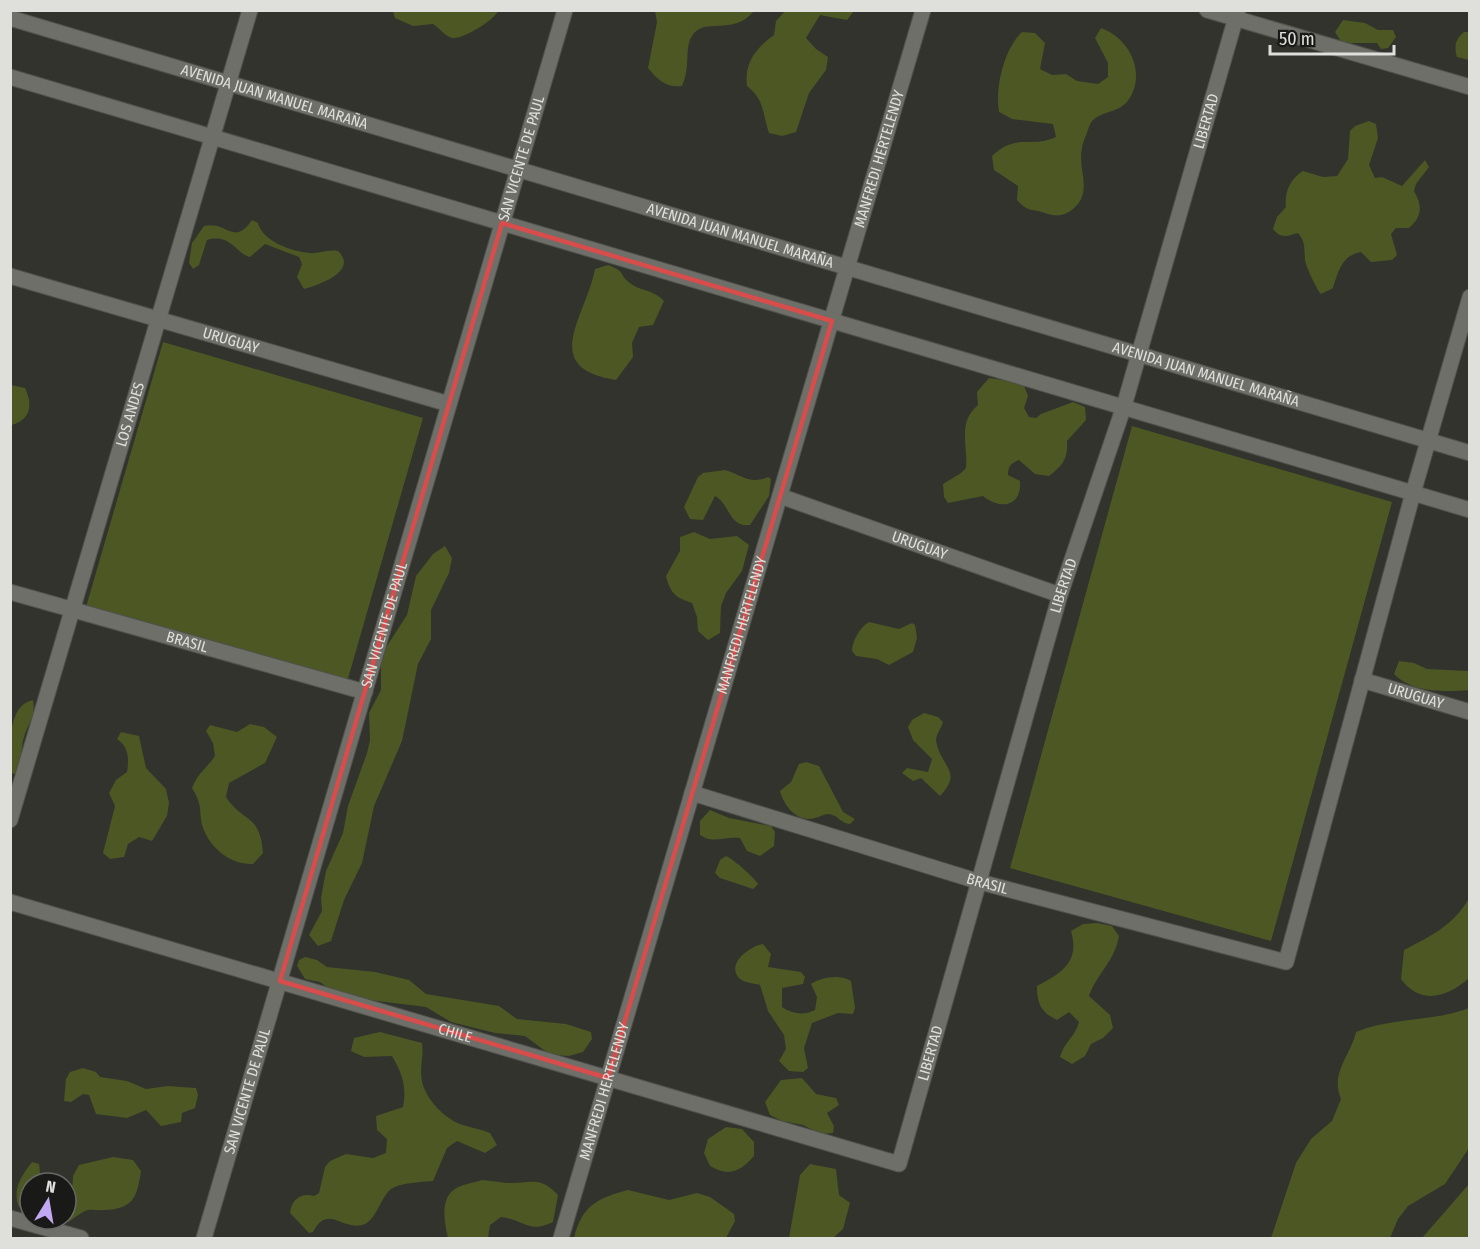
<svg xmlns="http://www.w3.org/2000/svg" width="1480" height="1249" font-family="'Fira Sans Condensed',sans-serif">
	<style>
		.green { fill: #4c5724 }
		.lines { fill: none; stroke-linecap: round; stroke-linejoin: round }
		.minor-casing { stroke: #50514d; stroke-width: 17 }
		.tertiary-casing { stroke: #50514d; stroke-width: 17 }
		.minor { stroke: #6d6f68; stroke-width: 15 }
		.tertiary { stroke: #6d6f68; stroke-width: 15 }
		.marked { fill: none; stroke: #d84d4c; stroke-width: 4.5; stroke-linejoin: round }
		.labels { text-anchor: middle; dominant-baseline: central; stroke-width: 5; stroke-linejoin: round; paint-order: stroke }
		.street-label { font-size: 15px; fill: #dfe0dc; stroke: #191a17 }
	</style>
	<rect width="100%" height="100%" fill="#31332c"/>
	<path class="green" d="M393,11l1,-1 104,1c-4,9 -34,28 -45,27 -8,-1 -13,-10 -20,-14l-20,2 -18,-8z
		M655,11v-1l99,1c-21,26 -50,5 -62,25 -8,12 -1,31 -10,50 -16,2 -24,-6 -34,-18l9,-46z
		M785,11h69l-7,9 -27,-5 -14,23 10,11 12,8 -2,13 -17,23 -13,39 -14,4 -13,-3c-7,-20 -4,-33 -22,-47 -3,-23 9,-38 27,-51l2,-14z
		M1343,20l22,3 13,7h15l3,7 -8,11 -7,1 -4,-6h-35l-7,-11z
		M1101,28c29,10 47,47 26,74 -10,12 -33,9 -38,25 -2,6 -6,15 -7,21 -5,22 12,43 -9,61 -7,6 -15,8 -25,5 -16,-6 -20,-1 -31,-14l1,-14 -24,-16 -2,-14c25,-24 38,-7 64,-19l-3,-13 -41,-5 -13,-7c-4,-25 5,-63 23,-80l13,1 10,10 -5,26 12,6 14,-1 11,7 21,3 10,-7v-14l-13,-25z
		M1464,32h5v28l-12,-3c-3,-10 -2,-18 7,-25z
		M1369,121l7,3 2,14 -9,27 6,13 7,-1 20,9 23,-26 4,7 -13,17 -2,7c8,14 9,25 -5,37h-13l-5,6 6,21 -5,5 -21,2 -10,-10c-19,3 -23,20 -28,36l-12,6c-4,-4 -15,-27 -16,-34 -1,-11 1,-18 -7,-27 -11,3 -17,6 -25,-4l4,-12 9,-10c-2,-14 4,-28 17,-36l20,6 14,-1 11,-17 2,-28 5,-5z
		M252,220l6,3c5,19 34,28 51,30 10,1 19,-4 29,-2 21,20 -19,34 -34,38l-7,-12 5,-13 -3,-7 -34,-13 -15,13c-14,-3 -19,-24 -43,-17l-8,25 -6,4 -4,-6 3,-20 12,-17c24,-5 29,21 48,-6z
		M608,265c19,7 10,9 22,18 11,9 21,5 34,18l-11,24 -14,2 -7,16 1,14 -17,23c-78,-12 -30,-63 -21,-111z
		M163,342l260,76 -76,264 -261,-75z
		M989,378l34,5 5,13 -4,12 5,9 7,1 5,-4 32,-12 12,5 1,13 -19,21c1,18 -4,24 -18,35l-14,-2 -16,-14c-8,3 -11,6 -11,15l12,6c2,26 -20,29 -37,15l-35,7 -4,-6 -1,-13 18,-11 5,-5c2,-24 -9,-45 12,-63l-1,-13z
		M11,385l14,3c8,16 6,33 -14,37z
		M1132,426l260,76 -121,439 -261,-73z
		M725,470c17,5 25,15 43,7l3,2 -2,17 -19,29c-21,3 -20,-21 -35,-29l-12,24 -13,-1 -6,-12 14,-30 5,-4z
		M694,532l16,7 27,-3 12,9 -7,26 -16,22 -5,13 -1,27 -12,7 -10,-9 -1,-14 -5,-14c-16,-5 -22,-10 -26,-27l14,-25v-14z
		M445,546l7,12 -3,15 -18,37v29l-13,25 -16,77 -28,65 -12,57 -18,37 -13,41 -13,5 -9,-11 13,-24 -1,-13 5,-27 17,-38 5,-27 19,-53 3,-13 -1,-27 12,-23v-28l4,-13 22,-34 9,-39 17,-22z
		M869,622l30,7 13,-6 3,2 2,13 -4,14 -24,13 -12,-6 -21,-3 -4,-5c0,-10 8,-24 17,-29z
		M1399,661l15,2 13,6 42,2v19c-26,2 -56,3 -75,-16z
		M33,700c3,19 -5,22 -9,37 -4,12 0,26 -9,37l-4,-1c0,-21 -6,-67 22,-73z
		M924,713l14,4 5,5c-2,7 -7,12 -7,18 4,27 28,31 4,56l-19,-18 -8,3 -11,-8 5,-5 21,4 4,-13 -19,-19 -5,-13 4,-7z
		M250,724l14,3 13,10 -12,26 -36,20 -3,14c18,27 34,16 37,56l-10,11c-22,1 -42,-15 -50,-36 -5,-16 1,-21 -11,-40 5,-14 15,-20 23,-32l-2,-13 -7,-12 4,-6 27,7z
		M121,732l18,4 7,32 20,21 3,14 -2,13 -15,25 -13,-4 -11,7 -4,13 -14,2 -7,-6 12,-47 -6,-13 7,-13 11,-8c2,-13 2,-25 -10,-33z
		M806,762l13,4 24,46 12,7 -5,5c-9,0 -12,-9 -21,-10 -6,0 -9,3 -14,4 -18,5 -31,-12 -35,-27l11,-9 8,-18z
		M710,810l19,8 42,8 4,6 -1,14 -14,10 -13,-5 -7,-13c-14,-2 -28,6 -40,-3v-14z
		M726,856c7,3 28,21 32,28l-5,5 -33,-11 -5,-5 5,-13z
		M1469,898v80c-22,20 -49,27 -68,1l3,-29c27,-14 50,-25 65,-52z
		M1097,923l15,3 7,10c-5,27 -22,37 -30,60l21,19 3,13 -10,10 -12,6 -6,12 -13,8 -12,-7c4,-15 15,-20 19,-35l-10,-10 -12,8c-16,-8 -20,-16 -20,-34 25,-13 43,-24 34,-55l12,-7z
		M763,944l8,10 -3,13 33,5 4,5 -2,7 -21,4v19c10,7 22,9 33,3l2,-13 -6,-13c10,-7 30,-10 40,-3l4,27 -2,6 -15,-1 -26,10 -8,25 4,20 -5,4 -14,-1 -10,-10 7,-12 -2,-14 -16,-24 -8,-26c-7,-2 -17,-2 -22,-8 -11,-15 13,-31 25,-33z
		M305,957l12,3 10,7 48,5 34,8 17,14 73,12 18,13 49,5 25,8 1,7 -9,13 -14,4 -14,-1 -7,-2 -23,-17 -30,-3 -44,-11 -25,-15 -73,-9 -21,-7 -12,-9 -15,-3 -8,-13 2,-6z
		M1469,1008v140l-24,36 -37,22 -10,13 -8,19h-119l25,-75 15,-24 21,-18 9,-22c-11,-26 9,-42 15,-67 36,-15 77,-10 113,-24z
		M380,1032l42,11c2,14 -3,25 0,38 3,18 24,39 41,44 9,3 18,4 27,8l7,12 -12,8 -28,-12 -10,7 -14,33c-12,1 -33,2 -42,8 -11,9 -15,33 -29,36 -21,5 -34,-21 -49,7l-4,1 -19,-20c1,-13 11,-21 24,-17l5,-3 6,-26 5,-6 16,-7 27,4 13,-5 1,-14 -10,-9 -1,-14 27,-9c4,-20 -1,-34 -11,-51l-28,1 -13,-6 3,-13z
		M83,1068l13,4 4,5 27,4 19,8 22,-3 28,2 2,7 -3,13 -13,5 -1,9 -20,4 -15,-16 -19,8 -31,-4 -7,-19 -6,-1 -12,8 -7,-1 2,-22 4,-7z
		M802,1078l14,16 20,4 3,7 -12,8 7,13 -1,7 -12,1 -18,-9 -21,-4 -12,-6 -5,-13 16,-22z
		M726,1127l16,2 12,13v14c-14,16 -25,21 -44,10l-6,-13 4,-14z
		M113,1157l20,3 8,11c-4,27 -8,38 -37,39 -7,1 -13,-2 -19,1 -12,6 -19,17 -34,14l-3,-6h18v-23l6,-2 1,-18 6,-11z
		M32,1162l7,2 2,19h-11v27l-11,-3c-7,-17 2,-31 13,-45z
		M810,1164l26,5 3,26 11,8 -7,26 -10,9h-44l11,-63z
		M482,1180c9,1 17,2 25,3 24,1 32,-8 51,12l-5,27c-25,12 -28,-2 -52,-5l-11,8 -2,13h-40c-3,-14 -9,-39 7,-49 7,-5 19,-6 27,-9z
		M1469,1184v54h-47z
		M628,1190l41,10 28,-7 13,4 24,17 1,7 -9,17h-152c8,-33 24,-40 54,-48z"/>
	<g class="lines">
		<defs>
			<g id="minor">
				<path d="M1207,10l263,77"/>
				<path id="s1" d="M10,276l439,128"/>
				<path id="s2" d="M780,496l280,99"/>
				<path id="s3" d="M10,592l355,100"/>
				<path id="s4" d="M1362,680l108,32"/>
				<path id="s5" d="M692,793l288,89 306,80 127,-469 57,-196"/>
				<path id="s6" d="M10,820l240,-810"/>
				<path id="s7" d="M10,902l889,262 161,-569 64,-189 114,-396"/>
				<path d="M10,1218l71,20"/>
				<path id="s8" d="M561,1238l362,-1228"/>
			</g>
			<g id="tertiary">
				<path id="s9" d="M10,18l1460,435"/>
				<path d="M10,77l1460,433"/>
				<path id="s10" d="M204,1238l361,-1228"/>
			</g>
		</defs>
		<use href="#minor" class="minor-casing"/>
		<use href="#tertiary" class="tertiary-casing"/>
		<use href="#minor" class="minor"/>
		<use href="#tertiary" class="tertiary"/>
	</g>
	<path class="marked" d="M502,223l330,98 -224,757 -328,-97z"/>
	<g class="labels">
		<g class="street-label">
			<text stroke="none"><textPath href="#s9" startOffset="276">AVENIDA JUAN MANUEL MARAÑA</textPath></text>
			<text stroke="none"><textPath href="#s7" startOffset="2014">LIBERTAD</textPath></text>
			<text stroke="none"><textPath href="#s10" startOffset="1125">SAN VICENTE DE PAUL</textPath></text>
			<text stroke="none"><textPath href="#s8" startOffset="1125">MANFREDI HERTELENDY</textPath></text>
			<text stroke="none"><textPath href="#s9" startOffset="762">AVENIDA JUAN MANUEL MARAÑA</textPath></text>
			<text stroke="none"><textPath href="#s1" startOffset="230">URUGUAY</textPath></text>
			<text stroke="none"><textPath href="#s9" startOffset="1248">AVENIDA JUAN MANUEL MARAÑA</textPath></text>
			<text stroke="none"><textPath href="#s6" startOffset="423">LOS ANDES</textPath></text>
			<text stroke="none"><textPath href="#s2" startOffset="148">URUGUAY</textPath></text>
			<text stroke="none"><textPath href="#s7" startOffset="1528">LIBERTAD</textPath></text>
			<text stroke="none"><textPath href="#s8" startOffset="639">MANFREDI HERTELENDY</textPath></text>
			<text stroke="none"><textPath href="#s10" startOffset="639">SAN VICENTE DE PAUL</textPath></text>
			<text stroke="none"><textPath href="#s3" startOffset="184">BRASIL</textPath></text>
			<text stroke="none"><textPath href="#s4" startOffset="56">URUGUAY</textPath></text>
			<text stroke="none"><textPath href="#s5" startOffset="309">BRASIL</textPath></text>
			<text stroke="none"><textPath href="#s7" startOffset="464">CHILE</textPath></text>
			<text stroke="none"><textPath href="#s7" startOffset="1042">LIBERTAD</textPath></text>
			<text stroke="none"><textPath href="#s10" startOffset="153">SAN VICENTE DE PAUL</textPath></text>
			<text stroke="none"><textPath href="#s8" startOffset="153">MANFREDI HERTELENDY</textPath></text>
		</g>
	</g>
	<rect width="1480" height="1249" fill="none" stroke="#dfe0dc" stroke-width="24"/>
	<g transform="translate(48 1201) rotate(11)"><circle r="28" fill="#191a17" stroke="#686966" stroke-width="1.5"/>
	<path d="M0-4.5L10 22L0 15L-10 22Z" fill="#c2a8f3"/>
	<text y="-9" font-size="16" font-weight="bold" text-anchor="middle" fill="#dfe0dc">N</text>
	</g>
	<path d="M1270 45v9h124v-9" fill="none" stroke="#dfe0dc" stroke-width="3"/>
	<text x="1279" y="45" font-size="18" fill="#dfe0dc" stroke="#191a17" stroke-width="4.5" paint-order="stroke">50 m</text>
</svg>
